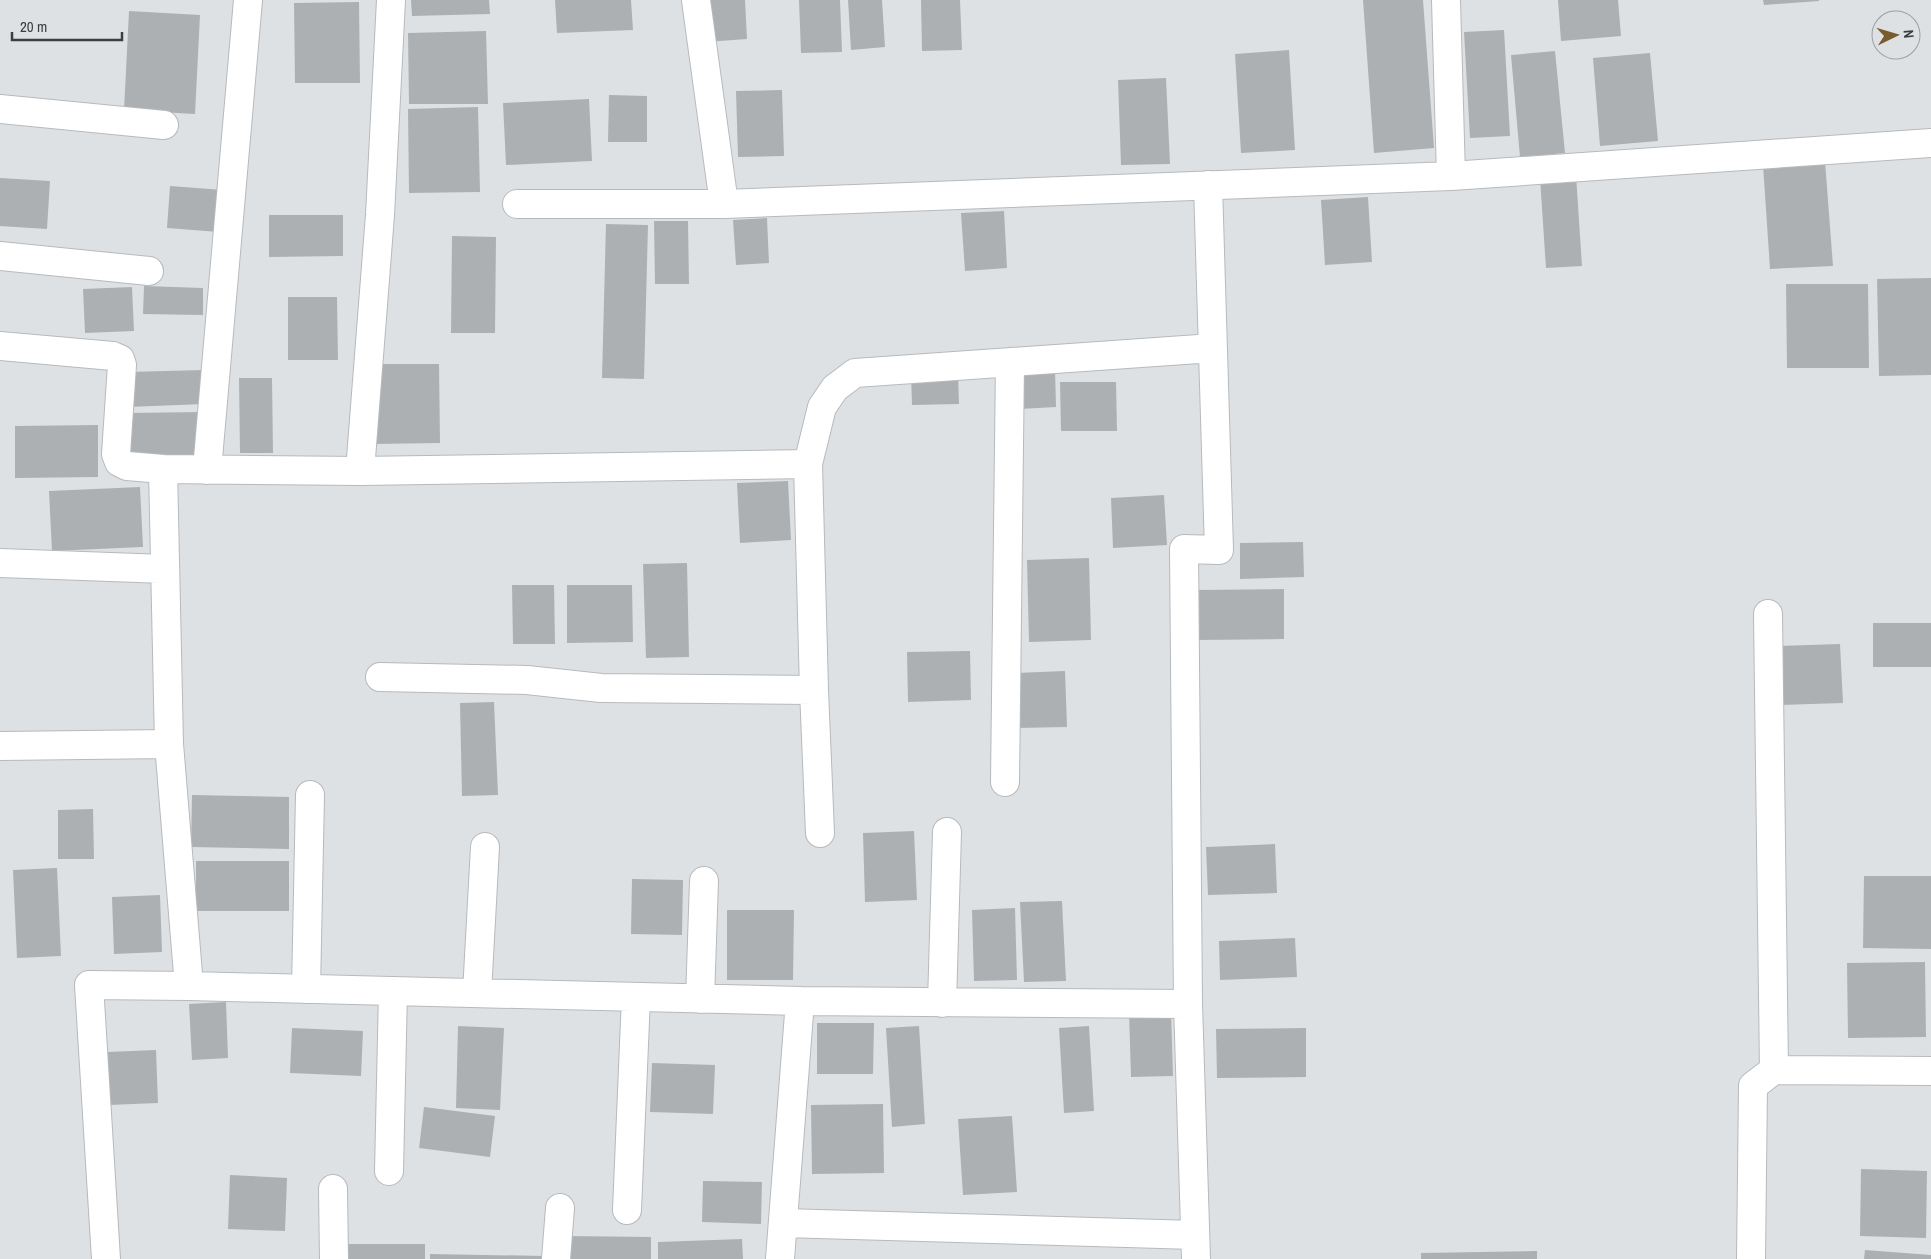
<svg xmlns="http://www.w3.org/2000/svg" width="1931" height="1259" font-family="'Archivo Narrow',sans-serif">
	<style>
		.building { fill: #adb0b3 }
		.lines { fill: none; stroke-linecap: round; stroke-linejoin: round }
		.street-casing { stroke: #b7babd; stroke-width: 30 }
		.street { stroke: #fff; stroke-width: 28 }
	</style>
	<rect width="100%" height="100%" fill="#dee1e4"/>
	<path class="building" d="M411,0h78l1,14 -78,2z
		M555,0h76l2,30 -76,3z
		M703,0h42l2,39 -41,3z
		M799,0h41l2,52 -41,1z
		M848,0h34l3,47 -34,3z
		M921,0h39l2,50 -40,1z
		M1363,0h60l11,148 -60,5z
		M1558,0h60l3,36 -60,5z
		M1763,0h56v1l-55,4z
		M359,2l1,81h-65l-1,-80z
		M129,11l71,4 -5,99 -71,-4z
		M1504,30l6,106 -40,2 -6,-106z
		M486,31l2,73h-79l-1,-71z
		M1289,50l6,100 -54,3 -6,-99z
		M1555,51l10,102 -45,4 -9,-102z
		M1650,53l8,88 -58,5 -7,-88z
		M1166,78l4,86 -49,1 -3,-85z
		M782,90l2,66 -46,1 -2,-66z
		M609,95l38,1v46h-39z
		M589,99l3,62 -86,4 -3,-62z
		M478,107l2,85 -71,1 -1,-84z
		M1825,161l8,105 -63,3 -7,-104z
		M1576,175l6,91 -36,2 -6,-90z
		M0,178l50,3 -3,48 -47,-3z
		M170,186l53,4 -4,42 -52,-4z
		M1368,197l4,65 -47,3 -4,-65z
		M1004,211l3,57 -42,3 -4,-58z
		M269,215h74v41l-74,1z
		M767,218l2,45 -33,2 -3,-45z
		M654,221h34l1,63h-34z
		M606,224l42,1 -4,154 -42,-1z
		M452,236l44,1 -1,96h-44z
		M1931,278v97l-52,1 -2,-97z
		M1786,284h82l1,84h-82z
		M144,286l59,2v27l-60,-1z
		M132,287l2,44 -49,2 -2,-44z
		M288,297h49l1,63h-50z
		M372,364h67l1,79 -67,1z
		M1055,369l1,38 -36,2v-39z
		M203,370l1,34 -76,3 -1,-35z
		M958,373l1,31 -47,1 -1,-31z
		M239,378h33l1,75h-33z
		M1060,382h56l1,49h-56z
		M204,412l1,45 -79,1 -1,-45z
		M98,425v52l-83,1v-52z
		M788,481l3,59 -51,3 -3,-60z
		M140,487l3,60 -91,4 -3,-60z
		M1164,495l3,50 -54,3 -2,-50z
		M1303,542l1,35 -64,2v-36z
		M1089,558l2,82 -62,2 -2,-82z
		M687,563l2,94 -43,1 -3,-94z
		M512,585h42l1,59h-42z
		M567,585h65l1,57 -66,1z
		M1284,589v50l-88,1v-50z
		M1873,623h58v44h-58z
		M1840,644l3,59 -63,2 -3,-59z
		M970,651l1,49 -63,2 -1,-50z
		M1065,671l2,56 -51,1 -2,-55z
		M494,702l4,93 -36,1 -2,-93z
		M192,795l97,2v52l-98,-2z
		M93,809l1,50h-36v-49z
		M914,831l3,69 -52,2 -2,-69z
		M1275,844l2,49 -69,2 -2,-48z
		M196,861h93v50h-93z
		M57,868l4,88 -44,2 -4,-88z
		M1864,876h67v73l-68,-1z
		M632,879l51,1 -1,55 -51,-1z
		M160,895l2,57 -48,2 -2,-57z
		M1062,901l4,80 -42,1 -4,-80z
		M1015,908l2,72 -43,1 -2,-71z
		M727,910h67l-1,70h-66z
		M1295,938l2,39 -77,3 -1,-39z
		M1925,962l1,75 -78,1 -1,-75z
		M226,1002l2,56 -36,2 -3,-56z
		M1171,1011l2,65 -42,1 -2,-65z
		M817,1023h57l-1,51h-56z
		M458,1026l46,2 -4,82 -44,-2z
		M919,1026l6,98 -33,3 -6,-99z
		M1089,1026l5,85 -30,2 -5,-85z
		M292,1028l71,3 -2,45 -71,-3z
		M1306,1028v49l-89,1 -1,-49z
		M156,1050l2,53 -49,2 -2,-53z
		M652,1063l63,2 -2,49 -63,-2z
		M883,1104l1,69 -72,1 -1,-69z
		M424,1107l71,9 -5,41 -71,-9z
		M1012,1116l5,76 -54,3 -5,-76z
		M1861,1169l66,2 -1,67 -66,-2z
		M230,1175l57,3 -2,53 -57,-2z
		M703,1181l59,1 -1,42 -59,-2z
		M567,1236l84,1v22h-84z
		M742,1239l1,20h-85v-17z
		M341,1244h84v15h-84z
		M1865,1250l66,5v4h-67z
		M1537,1251v8h-116v-6z
		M430,1254l114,2v3h-114z"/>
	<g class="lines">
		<defs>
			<path id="street" d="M696,0l28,204
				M1446,0l5,176
				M0,109l164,16
				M517,204h207l727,-28 480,-33
				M0,256l149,15
				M0,346l113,10 7,3 2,6 -6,89 3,8 8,4 36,3
				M808,464l-448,7 -197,-2 6,275 20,242 611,15 388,3
				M207,470l41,-470
				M360,471l20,-256 11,-215
				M0,563l165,6
				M1768,614l6,456 157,1
				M380,677l147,3 74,8 213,2
				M0,746l169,-2
				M1005,782l5,-420
				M820,833l-6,-143 -6,-226 14,-57 13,-19 20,-15 358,-25
				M306,989l4,-194
				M477,993l8,-146
				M700,999l4,-118
				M942,1003l5,-171
				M389,1171l4,-180
				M333,1189l1,70
				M627,1210l9,-213
				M783,1223l412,12
				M106,1259l-17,-274 100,1
				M556,1259l4,-51
				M780,1259l20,-258
				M1196,1259l-8,-255 -4,-455 35,1 -11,-365
				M1751,1259l2,-173 21,-16"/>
		</defs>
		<use href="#street" class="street-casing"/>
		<use href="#street" class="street"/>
	</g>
	<g transform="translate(1896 35) rotate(85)"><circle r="24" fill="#dee1e4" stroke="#9d9fa2"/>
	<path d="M0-4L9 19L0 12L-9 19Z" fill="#785b2e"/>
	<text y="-8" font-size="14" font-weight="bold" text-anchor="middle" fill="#3c3d3e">N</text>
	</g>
	<path d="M12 32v8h110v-8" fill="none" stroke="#3c3d3e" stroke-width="2.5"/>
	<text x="20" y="32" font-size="15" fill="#3c3d3e" stroke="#dee1e4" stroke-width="4" paint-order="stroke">20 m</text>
</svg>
